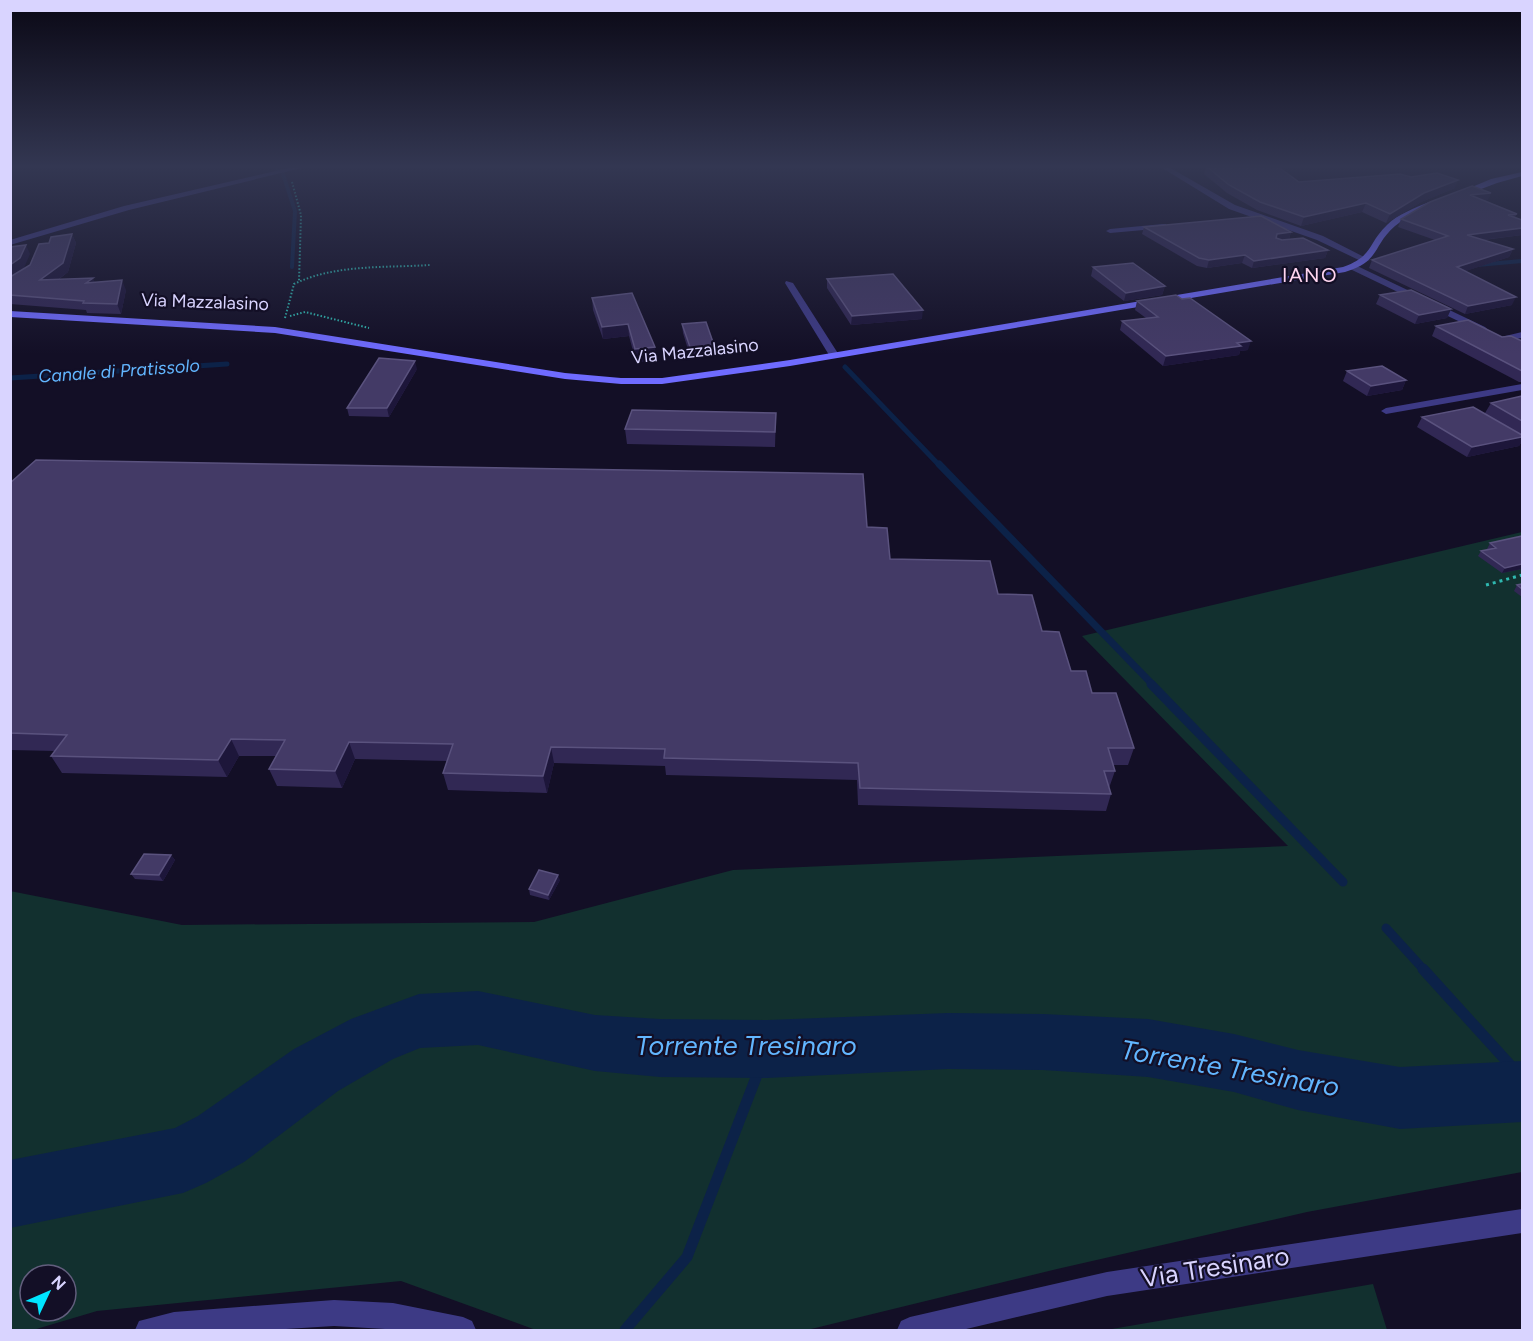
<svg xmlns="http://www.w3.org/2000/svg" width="1533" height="1341" font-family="Figtree,sans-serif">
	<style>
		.green { fill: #12302f; fill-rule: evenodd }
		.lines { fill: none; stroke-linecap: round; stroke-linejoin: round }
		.stream-far4 { stroke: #0c2248; stroke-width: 4 }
		.stream-far3 { stroke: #0c2248; stroke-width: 5 }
		.stream-far2 { stroke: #0c2248; stroke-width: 7 }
		.stream-far1 { stroke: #0c2248; stroke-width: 9 }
		.stream { stroke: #0c2248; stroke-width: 11 }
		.river { fill: #0c2248; fill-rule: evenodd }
		.path-far1 { stroke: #2fb8b0; stroke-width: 2; stroke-dasharray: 1.5 2; stroke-linecap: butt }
		.path { stroke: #2fb8b0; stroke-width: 3; stroke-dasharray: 3 4; stroke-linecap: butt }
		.street { fill: #3d3a85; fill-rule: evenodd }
		.secondary { fill: #6f6bff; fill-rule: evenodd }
		.wall { fill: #312854 }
		.shaded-wall { fill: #1d163a }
		.building { fill: #433a66; stroke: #5a527e; stroke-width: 1.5 }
		.labels { text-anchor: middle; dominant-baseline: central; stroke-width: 4.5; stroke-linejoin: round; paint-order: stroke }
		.far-street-label { font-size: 18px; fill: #d9d4ff; stroke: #130f26 }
		.far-water-label { font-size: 18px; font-style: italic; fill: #62b6ff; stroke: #130f26 }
		.far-quarter-label { font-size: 20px; letter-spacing: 1.5px; fill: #ffd6f0; stroke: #130f26 }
		.near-street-label { font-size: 26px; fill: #d9d4ff; stroke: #130f26 }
		.near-water-label { font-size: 27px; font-style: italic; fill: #62b6ff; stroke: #130f26 }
	</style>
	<rect width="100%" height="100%" fill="#130f26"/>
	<path class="green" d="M1522,532v640l-215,40 -250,57 -250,61h-271l-135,-49 -304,30 -64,19h-22l-1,-439 172,34 352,-3 199,-52 555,-24 -206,-210zM30,1275h36v36h-36z
		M1373,1284l14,46h-281z"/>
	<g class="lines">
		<path class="stream-far4" d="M273,166l5,4
			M283,174l12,37 -3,56
			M1477,265l45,-4"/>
		<path class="stream-far3" d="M845,367l95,99
			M10,378l217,-14"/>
		<path class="stream-far2" d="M939,464l214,221"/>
		<path class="stream-far1" d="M1151,684l192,198
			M1386,928l39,43"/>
		<path class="stream" d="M1423,969l99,109
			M625,1330l62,-73 80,-208"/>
		<path class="river" d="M478,991l117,24 65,4 107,1 181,-7 95,1 105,5 86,15 64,16 102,17 122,-6v61l-122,7 -102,-19 -64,-18 -86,-15 -105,-7 -95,-1 -181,9 -107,-1 -65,-6 -117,-26 -58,3 -27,11 -55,32 -94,71 -38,21 -23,10 -173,35v-68l165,-32 23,-12 96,-67 57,-30 68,-25z"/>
		<path class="path-far1" d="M292,182l9,33 -2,66
			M290,316l15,-4 64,16
			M285,318l9,-34c41,-20 91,-16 136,-19"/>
		<path class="path" d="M1486,585l36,-10"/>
		<path class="street" d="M297,166h13l-181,44 -119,35v-5l114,-34z
			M1159,166h8l68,39 88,31 47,24 -7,2 -46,-22 -88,-31z
			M1163,224h3v4l-56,5 -4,-2 4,-2z
			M1353,264l132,63 2,2 -8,2 -129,-62v-4z
			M786,281l7,2 46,72 -1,2 -9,-2 -44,-72z
			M1522,332v6l-20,3 -5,-3z
			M1522,384v6l-136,24 -5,-3 5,-3z
			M1522,1209v24l-415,63 -145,34h-65l4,-9 9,-4 197,-45z
			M334,1300l59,3 70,14 9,4 4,9h-74l-68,-4 -64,4h-135l4,-9 35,-9z"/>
		<path class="secondary" d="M1522,172v4l-25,7 -37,14 -7,-2 38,-16z
			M1429,202l7,2c-13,9 -29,12 -41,22 -23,20 -14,35 -50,46l-555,94 -128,18h-41l-56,-5 -290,-46 -265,-16v-6l265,16 290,46 56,5h41l128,-18 553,-93c31,-11 24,-23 44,-42 11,-11 28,-17 42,-23z"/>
	</g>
	<path class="wall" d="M1206,166l93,16 156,6 -34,14 -35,21 -24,-11 -61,14 -44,-16 -30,-17 -23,-19z
		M1484,200l33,14 -2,3 7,3v15l-38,5 29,9 -4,8 -44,14 47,34 -47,9 -96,-46 3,-8 63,-20 -37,-13 3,-8 29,-17 58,-2z
		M1144,227l147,5 -2,7 39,11 -3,8 -73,10 -10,-5 -35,5 -10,-2 -55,-32z
		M72,234l4,9 -8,29 -10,8 37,3 31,7 -5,24 -34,-1 -1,-3 -76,-6v-27l20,-12 19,-22z
		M1093,267l72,19 -3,9 -38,6 -33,-25z
		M827,279l95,40 -71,6 -24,-37z
		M632,293l24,67 -20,2 -7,-26 -26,3 -10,-29 -1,-12z
		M1380,295l71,14 -4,9 -32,6 -39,-20z
		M1137,301l111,49 -8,1 -1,4 -76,11 -43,-36 2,-9 24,-3 -11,-8z
		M682,324l32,21 1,9 -25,2 -7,-23z
		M1436,326l86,15v41h-3l-87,-46z
		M417,369l-28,48 -40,-1 -2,-8z
		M1347,371l59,9 -4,10 -35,6 -24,-15z
		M1522,396v45l-3,5 -52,11 -50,-30 5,-10 63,-4 6,-10z
		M776,413l-1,34 -148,-3 -2,-15z
		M10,483l857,44 23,32 108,35 44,37 29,40 21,22 42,55 -6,17h-15l2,6 -6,17 2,6 -5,17 -248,-6 -1,-25 -191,-5 -1,-9 -111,-3 -7,30 -99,-3 -5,-17 4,-12 -92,-2 -13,29 -65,-2 -8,-17 7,-13h-37l-12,21 -165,-4 -11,-17 4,-5 -45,-1z
		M1522,536v33l-20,4 -24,-17 3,-5 7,-1 -1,-1 3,-6z
		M1522,584v13l-8,-6 3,-6z
		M171,855l4,5 -12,21 -28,-2 -4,-5z
		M560,880l-11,20 -19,-5 -1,-6z"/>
	<path class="shaded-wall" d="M1458,180l-3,8 -34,14 -35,21 4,-9 34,-21z
		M1491,193l-3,7 -21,2 3,-7z
		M1366,203l-4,9 -61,14 3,-9z
		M1522,228v7l-58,7 3,-7z
		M1291,232l-2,7 -14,3 2,-8z
		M72,234l4,9 -8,29 -24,18 -4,-10z
		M26,245l4,9 -6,14 -14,9v-12z
		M1513,249l-4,8 -55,18 3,-8z
		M1328,250l-3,8 -73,10 2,-7z
		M1245,255l-3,8 -35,5 2,-8z
		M93,278l4,10 -11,-5z
		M122,280l4,10 -5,24 -4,-10z
		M1165,286l-3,9 -38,6 2,-8z
		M1516,297l-4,8 -47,9 3,-8z
		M1451,309l-4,9 -32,6 4,-9z
		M923,310l-1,9 -71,6 1,-9z
		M628,324l1,12 -26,3 -1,-12z
		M1251,341l-3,9 -8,1 -1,4 -76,11 3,-10z
		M655,347l1,13 -20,2 -1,-13z
		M415,361l2,8 -28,48 -2,-9z
		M1406,380l-4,10 -35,6 4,-10z
		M1522,437v4l-3,5 -52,11 5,-10z
		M1522,564v5l-20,4 3,-5z
		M231,739l8,17 -12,21 -9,-17z
		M349,742l6,17 -13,29 -7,-17z
		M551,747l3,16 -7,30 -4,-17z
		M171,855l4,5 -12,21 -4,-6z
		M558,875l2,5 -11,20 -1,-5z"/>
	<path class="building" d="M1206,166h71l22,16 101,-8 11,3 26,-4 21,7 -34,13 -34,21 -24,-11 -62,14 -44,-15 -31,-17z
		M1472,186l19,7 -21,2 47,19 -9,1 14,5v8l-55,7 46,14 -56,18 59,30 -48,9 -96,-46 76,-24 -47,-17 29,-17z
		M1261,216l30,16 -14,2 -1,4 6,2 21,-2 25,12 -74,11 -9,-6 -36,5 -10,-2 -55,-31z
		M72,234l-9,29 -23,17 53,-2 -7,5 36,-3 -5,24 -34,-1 1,-2 -74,-6v-18l20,-12 9,-21 10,-1 2,-6z
		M26,245l-6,13 -10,7v-18z
		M1133,263l32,23 -39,7 -33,-26z
		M893,274l30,36 -71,6 -25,-37z
		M1411,290l40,19 -32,6 -39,-20z
		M632,293l23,54 -20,2 -7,-25 -26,3 -10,-29z
		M1176,295l6,4 8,-1 61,43 -14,2 4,3 -75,10 -44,-35 36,-4 -21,-16z
		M1468,320l34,17 9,-1 11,5v30l-86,-45z
		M706,322l8,23 -24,2 -8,-23z
		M379,358l36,3 -28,47h-40z
		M1382,366l24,14 -35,6 -24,-15z
		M1522,396v25l-31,-18z
		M1473,407l49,28v2l-50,10 -50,-30z
		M632,410l144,3 -1,19 -150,-3z
		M36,460l827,14 4,53 20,1 3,31 100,2 8,33 34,1 10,36 17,1 12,39h15l6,22h24l18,55h-26l7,23h-11l7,23 -251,-6 -2,-25 -194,-5 1,-9 -114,-2 -8,29 -100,-3 10,-29 -104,-2 -14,29 -66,-2 16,-29 -54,-1 -13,21 -167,-4 16,-21 -57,-2v-250z
		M1522,536v28l-17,4 -24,-17 15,-3 -6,-5z
		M1522,584v5l-5,-4z
		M144,854l27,1 -12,20 -28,-1z
		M539,870l19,5 -10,20 -19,-6z"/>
	<linearGradient id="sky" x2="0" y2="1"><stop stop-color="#0a0815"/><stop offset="0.47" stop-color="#333752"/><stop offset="1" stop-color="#333752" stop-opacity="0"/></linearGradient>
	<rect width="1533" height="354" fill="url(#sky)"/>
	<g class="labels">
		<g class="far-street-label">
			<text transform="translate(205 302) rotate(2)">Via Mazzalasino</text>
			<text transform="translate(695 351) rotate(-6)">Via Mazzalasino</text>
		</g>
		<g class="far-water-label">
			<text transform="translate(119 371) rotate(-4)">Canale di Pratissolo</text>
		</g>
		<g class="far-quarter-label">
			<text x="1310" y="275">IANO</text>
		</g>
		<g class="near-street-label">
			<text transform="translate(1215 1267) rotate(-9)">Via Tresinaro</text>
		</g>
		<g class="near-water-label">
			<text x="746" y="1045">Torrente Tresinaro</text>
			<text transform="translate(1230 1068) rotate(10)">Torrente Tresinaro</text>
		</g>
	</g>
	<rect width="1533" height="1341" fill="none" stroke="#d9d4ff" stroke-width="24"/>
	<g transform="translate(48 1293) rotate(46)"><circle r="28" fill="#130f26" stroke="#625e7d" stroke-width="1.5"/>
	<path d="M0-4.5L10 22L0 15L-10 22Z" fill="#00e5ff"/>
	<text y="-9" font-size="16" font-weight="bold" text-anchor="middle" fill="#d9d4ff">N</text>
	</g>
</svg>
